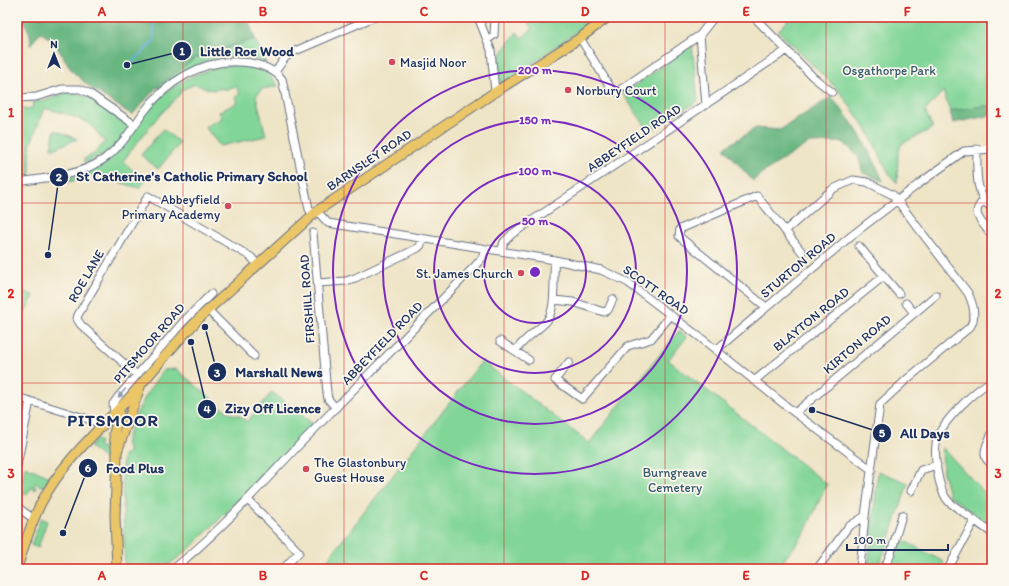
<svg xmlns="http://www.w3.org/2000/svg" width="1009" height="586" font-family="Itim,sans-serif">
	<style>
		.green { fill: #81d597; stroke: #4e827a }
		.forest { fill: #68b680; stroke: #42726f }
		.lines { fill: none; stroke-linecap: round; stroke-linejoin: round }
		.stream { stroke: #6ab1e1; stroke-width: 2 }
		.minor-casing { stroke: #656e82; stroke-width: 9 }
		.major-casing { stroke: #656e82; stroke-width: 11 }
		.minor { stroke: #fff; stroke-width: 7 }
		.major { stroke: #eac669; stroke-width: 9 }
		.oneway { fill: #8d97ae }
		.grid { fill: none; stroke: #d62828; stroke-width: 1; stroke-opacity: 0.55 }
		.ring { fill: none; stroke: #7b2cbf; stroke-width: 2 }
		.poi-dot { fill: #d1495b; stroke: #fbf7ec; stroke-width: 1.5 }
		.labels { text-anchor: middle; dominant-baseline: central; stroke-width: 3.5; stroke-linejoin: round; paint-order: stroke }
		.poi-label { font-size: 13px; fill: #1b2f5e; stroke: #fbf7ec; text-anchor: start }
		.park-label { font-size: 13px; fill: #34586c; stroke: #fbf7ec }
		.street-label { font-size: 13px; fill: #1b2f5e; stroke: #fbf7ec }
		.district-label { font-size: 17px; font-weight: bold; letter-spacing: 1px; fill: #1b2f5e; stroke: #fbf7ec }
		.centre { fill: #7b2cbf; stroke: #fbf7ec; stroke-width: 2 }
		.ring-label { font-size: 12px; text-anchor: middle; font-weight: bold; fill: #7b2cbf; stroke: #fbf7ec; stroke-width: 3.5; stroke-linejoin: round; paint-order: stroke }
		.leader { fill: none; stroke: #1b2f5e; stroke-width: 1.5 }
		.callout-dot { fill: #1b2f5e; stroke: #fbf7ec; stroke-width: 1.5 }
		.mark-label { font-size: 12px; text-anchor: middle; font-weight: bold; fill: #fff }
		.callout-label { font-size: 14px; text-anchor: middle; font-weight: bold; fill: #1b2f5e; stroke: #fbf7ec; stroke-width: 3.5; stroke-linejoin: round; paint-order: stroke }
		.neatline { fill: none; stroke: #d62828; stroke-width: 1.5 }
		.grid-label { font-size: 13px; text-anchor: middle; font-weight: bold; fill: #d62828 }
	</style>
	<rect width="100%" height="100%" fill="#fbf7ec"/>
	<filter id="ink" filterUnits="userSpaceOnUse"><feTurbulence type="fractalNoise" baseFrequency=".025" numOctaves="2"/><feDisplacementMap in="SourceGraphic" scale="8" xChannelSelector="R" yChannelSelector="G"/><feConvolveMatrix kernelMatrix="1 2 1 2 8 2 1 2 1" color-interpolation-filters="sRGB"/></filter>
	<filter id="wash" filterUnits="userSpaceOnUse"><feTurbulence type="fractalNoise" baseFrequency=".012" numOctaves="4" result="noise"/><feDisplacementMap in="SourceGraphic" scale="16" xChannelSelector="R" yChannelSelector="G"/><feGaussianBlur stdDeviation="0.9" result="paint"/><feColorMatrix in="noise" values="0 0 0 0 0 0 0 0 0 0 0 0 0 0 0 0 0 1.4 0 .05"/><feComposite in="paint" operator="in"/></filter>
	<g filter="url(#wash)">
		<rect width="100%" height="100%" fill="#eee4c6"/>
		<path class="green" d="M534,17h63l-92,66h-4c-11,-20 4,-36 16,-51l5,6 10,-9 -4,-6z
			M791,17h201v88l-42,6 -7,-20 -18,20 8,17 -32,16 -3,11 -1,28 -7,-8 -23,-45 -27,-38 -62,-61z
			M255,39l11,24c-49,-14 -69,-1 -108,26v-3l37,-28z
			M692,45l6,56 -49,30 -26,-37z
			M234,65l16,2 18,6 10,13 -16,3 -6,7 10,40 -46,10 -15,-19 17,-9 -3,-6 19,-10 -3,-5 5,-3 -4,-8 -12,4 -1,-2c-9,3 -18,2 -27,-4l-15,6 -1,4 -24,25 -33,42 22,21 -6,6 -34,-10 -3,-4 -38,9 -1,-4c16,-4 34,-9 47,-20 17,-14 24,-32 37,-48 22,-27 53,-42 87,-46z
			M66,93c24,-1 46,17 62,33 -2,18 -28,31 -43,37l-1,-4 10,-5 11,-12 -15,-18 -23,-10 -23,-6 -14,38v31l-13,1v-71h4l4,3 7,-2 1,-6 14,-2z
			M163,129l17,14 -22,26 -17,-14z
			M55,130l22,9 -21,9h-5z
			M17,287l17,9 -9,16 -8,-4z
			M679,331l8,6 -19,23 159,124 -23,50 -27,35h-457l162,-208 107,82z
			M176,369l53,44 11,3 7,6 25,-30 41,32 -72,74 -53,52 -25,19h-38l-3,-98 1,-16 5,-2v-7l-3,-2c8,-27 21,-51 38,-74z
			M108,438l1,25 -19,-16 7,-8 3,3 -2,4 4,2 6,-7z
			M942,447l35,38 15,14v28l-43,-32 -6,-22z
			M25,466l25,11 -7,10 -8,-4 -2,3 3,1 -1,3 -4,-2 -4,7 -4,-3 -2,2 -2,-1 1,-3 -3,-1v-11l5,2z
			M878,471l30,12 -20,60 -11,26h-9z
			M41,518l6,3 -9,27 -7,-3z
			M903,540l41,22 -4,7h-51z"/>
		<path class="forest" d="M22,17h225l8,22 -60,19 -37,28 -26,29 -41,-27 -18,-16 -20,-31 -13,-9 -9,13 -1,-11z
			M831,97c25,28 37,49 52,84l-20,-8 -5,-17 -15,-14 -34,1 -47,30 -9,8 -29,-33 32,-20 24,2z
			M992,105v10l-39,8 -3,-12z"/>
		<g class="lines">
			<path class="stream" d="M129,65l25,-24v-24"/>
		</g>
	</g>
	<g filter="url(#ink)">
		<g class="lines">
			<defs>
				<path id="minor" d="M478,17l13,33 4,42
					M754,17l59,60 19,15
					M580,38l32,52 5,2 83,-57
					M487,40l7,-5 1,-18
					M275,72l10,-14 8,-6 81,-35
					M17,98l19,-1 26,-8h18l9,4 46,32
					M706,105l-6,-70 14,-18
					M977,149c0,19 -3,47 15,59
					M17,182c29,-4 63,-6 87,-23 18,-13 27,-29 39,-46 22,-30 58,-53 95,-51 16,0 34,5 44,17l27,130 3,5
					M984,200c-14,13 -4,19 5,32
					M317,211l11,12 227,37 46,10 26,12 74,56 94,75 77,57
					M785,231l48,-42 20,-9 14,2 26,13 75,98c5,11 9,23 2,34l-64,53 -26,24 -15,112 -5,53
					M313,233l14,160 1,6 8,9
					M859,246l40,48
					M501,251l3,-9 8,-8 275,-184
					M318,283l28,-2 9,-3 63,-30 3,-3 1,-6
					M554,300l19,2 31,10 4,-2 5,-11
					M906,303l8,10
					M766,307l-84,-68 -3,-3 1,-7 77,-33 45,56
					M208,310l46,46
					M500,341l29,19
					M716,350l135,-114 69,-53 44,-32 28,-2
					M515,351c11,-14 18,-17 30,-28 13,-13 7,-45 10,-63
					M569,362l-14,18 27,19 46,-53 23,-7 20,-24
					M137,375l-56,-50 -4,-6 1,-4 70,-119 103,61 6,7
					M754,381l130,-105
					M992,381c-16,8 -47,38 -54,55 -6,16 0,54 11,66l43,31
					M17,397l77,24 6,5
					M114,413l-1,-9 5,-7 65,-75 28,-28
					M795,413l141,-118
					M992,433c-5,11 -13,24 0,31
					M17,465l13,-64
					M911,491l10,-21 16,-5
					M249,501l50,51 -16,17
					M17,507l17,12
					M173,569c47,-37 84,-80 125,-123 59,-60 117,-119 176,-179l8,-9 3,-9
					M817,569l31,-42 17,-11
					M884,569l7,-16 11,-38
					M948,569l26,-48"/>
				<path id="major" d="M117,452l23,-65
					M17,568c7,-22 14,-45 24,-65 22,-42 57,-72 88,-105 26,-29 50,-61 79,-88l109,-99 178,-119 85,-54 28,-21
					M117,569l-2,-53 2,-62 -3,-20 6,-27"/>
			</defs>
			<use href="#minor" class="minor-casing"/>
			<use href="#major" class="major-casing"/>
			<use href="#minor" class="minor"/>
			<use href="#major" class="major"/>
		</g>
		<defs><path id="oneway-solid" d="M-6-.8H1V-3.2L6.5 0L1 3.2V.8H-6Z"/></defs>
		<use class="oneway" href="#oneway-solid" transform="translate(122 393) rotate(131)"/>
	</g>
	<path class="grid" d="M183,17v552M344,17v552M504,17v552M665,17v552M826,17v552M17,203h975M17,383h975"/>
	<g class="ring">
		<circle cx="535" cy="272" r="51"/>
		<circle cx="535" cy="272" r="101"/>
		<circle cx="535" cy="272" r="152"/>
		<circle cx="535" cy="272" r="202"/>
	</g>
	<g class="poi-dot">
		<circle cx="392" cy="62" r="4"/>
		<circle cx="568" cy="90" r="4"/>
		<circle cx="228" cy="206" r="4"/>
		<circle cx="521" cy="273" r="4"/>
		<circle cx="306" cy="469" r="4"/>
	</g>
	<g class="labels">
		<g class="poi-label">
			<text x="400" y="62">Masjid Noor</text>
			<text x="576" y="90">Norbury Court</text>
			<text x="220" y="199" text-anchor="end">Abbeyfield<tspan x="220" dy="15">Primary Academy</tspan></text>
			<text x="513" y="273" text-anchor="end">St. James Church</text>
			<text x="314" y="462">The Glastonbury<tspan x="314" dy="15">Guest House</tspan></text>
		</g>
		<g class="park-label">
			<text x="889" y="70">Osgathorpe Park</text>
			<text x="675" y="472">Burngreave<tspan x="675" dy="15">Cemetery</tspan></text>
		</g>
		<g class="street-label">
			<text transform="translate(634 138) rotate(-34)">ABBEYFIELD ROAD</text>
			<text transform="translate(369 160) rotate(-34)">BARNSLEY ROAD</text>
			<text transform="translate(798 265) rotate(-40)">STURTON ROAD</text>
			<text transform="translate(86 276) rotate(-60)">ROE LANE</text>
			<text transform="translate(656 290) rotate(35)">SCOTT ROAD</text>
			<text transform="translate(307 299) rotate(-94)">FIRSHILL ROAD</text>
			<text transform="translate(811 319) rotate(-39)">BLAYTON ROAD</text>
			<text transform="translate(149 343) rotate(-49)">PITSMOOR ROAD</text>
			<text transform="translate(382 343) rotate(-46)">ABBEYFIELD ROAD</text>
			<text transform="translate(857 344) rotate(-40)">KIRTON ROAD</text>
		</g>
		<g class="district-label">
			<text x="113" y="420">PITSMOOR</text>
		</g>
	</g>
	<circle cx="535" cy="272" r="6" class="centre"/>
	<g class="ring-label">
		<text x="535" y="74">200 m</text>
		<text x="535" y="124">150 m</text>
		<text x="535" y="175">100 m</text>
		<text x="535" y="225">50 m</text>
	</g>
	<path class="leader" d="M127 65L182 51M48 255L59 177M205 327L217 372M191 342L207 409M812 410L882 433M63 533L88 468"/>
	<g class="callout-dot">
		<circle cx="127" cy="65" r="4"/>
		<circle cx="48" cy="255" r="4"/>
		<circle cx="205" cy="327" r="4"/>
		<circle cx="191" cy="342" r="4"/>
		<circle cx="812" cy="410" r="4"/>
		<circle cx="63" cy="533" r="4"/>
		<circle cx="182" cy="51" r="10"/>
		<circle cx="59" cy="177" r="10"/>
		<circle cx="217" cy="372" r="10"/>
		<circle cx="207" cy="409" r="10"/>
		<circle cx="882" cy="433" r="10"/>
		<circle cx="88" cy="468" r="10"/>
	</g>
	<g class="mark-label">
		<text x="182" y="55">1</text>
		<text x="59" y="181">2</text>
		<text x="217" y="377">3</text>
		<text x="207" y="413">4</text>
		<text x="882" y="437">5</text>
		<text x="88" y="472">6</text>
	</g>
	<g class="callout-label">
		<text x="247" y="56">Little Roe Wood</text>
		<text x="192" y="181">St Catherine's Catholic Primary School</text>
		<text x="279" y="377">Marshall News</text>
		<text x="273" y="413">Zizy Off Licence</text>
		<text x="925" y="438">All Days</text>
		<text x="135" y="473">Food Plus</text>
	</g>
	<rect width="1009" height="586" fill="none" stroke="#fbf7ec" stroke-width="44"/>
	<g transform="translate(54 54)" stroke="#fbf7ec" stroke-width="3" paint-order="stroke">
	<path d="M0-3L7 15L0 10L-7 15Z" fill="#1b2f5e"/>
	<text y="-6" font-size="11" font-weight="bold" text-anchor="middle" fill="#1b2f5e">N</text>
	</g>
	<path d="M847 544v6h101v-6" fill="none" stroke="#1b2f5e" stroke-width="2"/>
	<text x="853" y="544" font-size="12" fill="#1b2f5e" stroke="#fbf7ec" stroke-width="3" paint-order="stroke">100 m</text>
	<rect x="22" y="22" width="965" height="542" class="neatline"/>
	<g class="grid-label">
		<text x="102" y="16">A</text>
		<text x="263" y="16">B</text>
		<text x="424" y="16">C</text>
		<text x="585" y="16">D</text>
		<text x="746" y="16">E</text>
		<text x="907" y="16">F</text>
		<text x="11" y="117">1</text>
		<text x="998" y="117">1</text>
		<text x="11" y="298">2</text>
		<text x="998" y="298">2</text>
		<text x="11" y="478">3</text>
		<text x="998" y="478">3</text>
		<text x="102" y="580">A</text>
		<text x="263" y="580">B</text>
		<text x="424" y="580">C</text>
		<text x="585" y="580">D</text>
		<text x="746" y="580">E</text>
		<text x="907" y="580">F</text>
	</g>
</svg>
